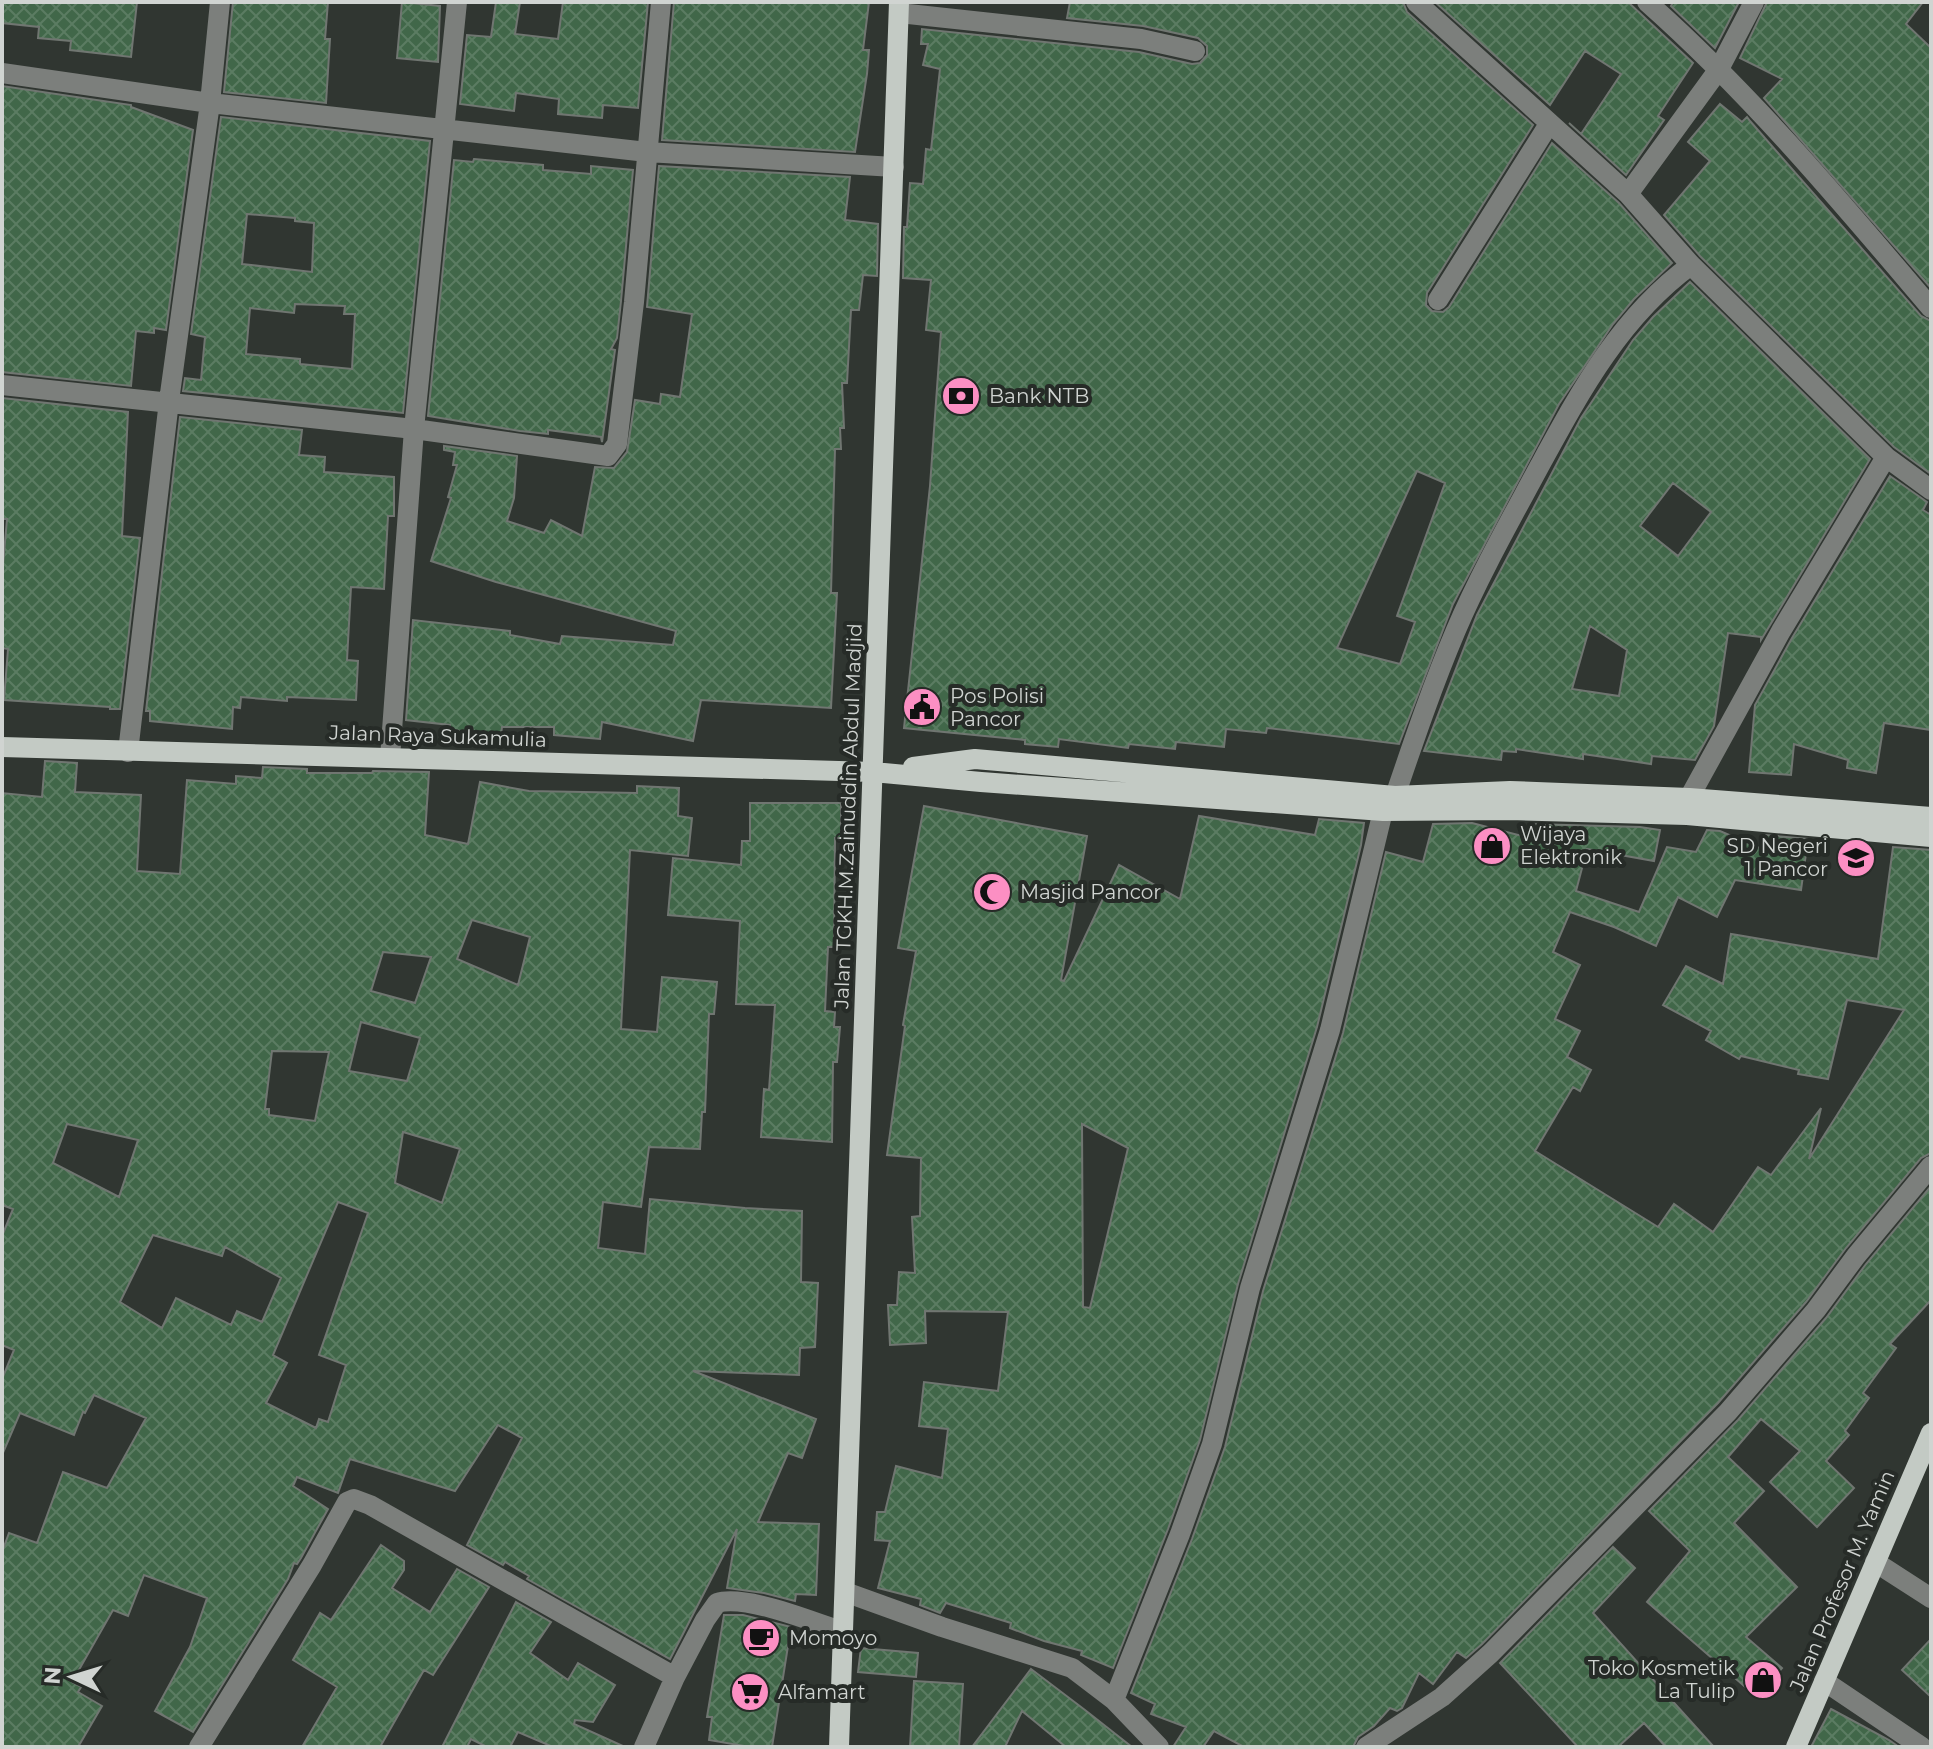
<svg xmlns="http://www.w3.org/2000/svg" width="1933" height="1749" font-family="Montserrat,sans-serif">
	<style>
		.building { fill: url(#building-cross-hatch); stroke: #707671; stroke-width: 2; fill-rule: evenodd }
		.lines { fill: none; stroke-linecap: round; stroke-linejoin: round }
		.minor { stroke: #7c7f7c; stroke-width: 20 }
		.major { stroke: #c3cac4; stroke-width: 20 }
		.labels { text-anchor: middle; dominant-baseline: central; stroke-width: 8; stroke-linejoin: round; paint-order: stroke }
		.poi-label { font-size: 20px; fill: #d0d4d1; stroke: #262b27; text-anchor: start }
		.street-label { font-size: 20px; fill: #d0d4d1; stroke: #262b27 }
	</style>
	<defs>
		<pattern id="building-cross-hatch" width="8" height="8" patternUnits="userSpaceOnUse" patternTransform="scale(2)"><rect width="8" height="8" fill="#416749"/><path d="M0 0l8 8M0 8l8-8" fill="none" stroke="#5b7c62"/></pattern>
	</defs>
	<rect width="100%" height="100%" fill="#303631"/>
	<path class="building" d="M2,2h135l-6,55 -61,-7 1,-9 -33,-3 1,-11 -37,-4z
		M233,2h95l-3,37h5l-4,64 -102,-11z
		M402,2l38,4 -2,56 -41,-4z
		M496,2h24l-5,32 43,5 5,-37h85l-10,106 -35,-3 -1,13 -44,-4 1,-15 -43,-6 -2,18 -54,-7 7,-69 24,2z
		M674,2h195l-6,48h6l-2,24 -12,78 -193,-12z
		M1070,2h333l4,10 126,113 -106,168 -1,12 6,6 11,1 6,-5 103,-164 67,60 53,60 -38,36 -21,25 -54,80 -106,200 -54,140 -132,-16 -1,5 -40,-4 -2,18 -48,-5 -1,7 -46,-5 -1,4 -69,-9 -1,8 -33,-3v-4l-121,-12 26,-242 11,-154 -15,-2 5,-50 -28,-2 1,-51h3l3,-44 13,1 3,-35 5,1 9,-81 -17,-4 5,-21h-7l1,-15 217,23 53,12 8,-1 7,-8v-9l-9,-8 -55,-12 -76,-8zM1417,471l28,12 -48,133 18,6 -15,42 -63,-16z
		M1435,2h193l65,61 -35,53 6,4 -38,55 -57,-52 12,11 40,-60 -36,-23 -35,54z
		M1673,2h66l-24,46 -44,-42z
		M1767,2h156l-17,22 25,24v240l-167,-190 18,-19 -42,-21z
		M2,86l129,19v2l62,23 -27,200 -12,-2v5l-18,-2 -5,55 -129,-14z
		M1720,104l22,18 5,-5 3,4 171,195 10,5v153l-37,-27 -194,-191 -36,-41 46,-54 -22,-19z
		M221,117l209,24 -27,272 -220,-22 2,-13 16,2 4,-43 -14,-3zM247,214l48,4v3l19,2 -2,49 -70,-8zM295,304l50,2 -1,8h11l-3,55 -52,-5v-5l-54,-5 4,-46 44,5z
		M474,159l69,6v5l48,4v-8l42,4 -12,131 -4,37 -6,11 4,1 -13,92 -1,-5 -53,-7v4l-28,-3 -92,-15 26,-256 19,2z
		M659,166l191,11 -5,43 33,4 -1,52 -14,-1 -4,35h-8l-4,73h-5l2,45h-4l1,21h-6l-4,144h6l-6,115 -130,-8 -8,41 -91,-19 -2,17 -46,-4v-8h-52l-1,8 -51,-5v-5l-44,-5 7,-100 97,11v4l50,9 2,-8 111,9 3,-14 -180,-49 -65,-21 20,-63 -3,-1 9,-32h-4l2,-13 -11,-2v-4l73,10 -3,42 -7,23 37,12 7,-13 31,16 13,-69 19,1 13,-16 8,-52 25,4 1,-10 19,3 12,-83 -45,-7z
		M1690,282l180,177 -109,181v-3l-33,-4 -14,93 -19,34 -43,-4 -1,8 -68,-10v5l-67,-10v3l-14,-1 -1,9 -77,-9 53,-136 104,-197 52,-78 20,-23zM1673,483l38,29 -33,44 -38,-30zM1590,626l37,24 -8,46 -47,-7z
		M2,398l126,14 -6,124 18,2 -20,171h-10v-2l-106,-7 4,-51 -6,-1v-72l5,-57h-5z
		M180,417l122,13 -3,25 26,2 -1,15 70,5v39h-6l-4,73 -33,-2 -4,73 11,1 -2,39 -69,-3v4l-46,-4 -1,11 -7,-1 -1,22 -82,-8v-10h-4z
		M1890,476l37,26 -4,8 8,5v215l-47,-7 -8,50 -29,-5 1,-8 -54,-16 -3,31 -42,-3 6,-67 37,-67z
		M45,761l32,2 -2,29 66,3 -4,76 43,3 7,-94 49,4v-8l26,2 1,-11 44,2v4h65l1,-2 56,1 -4,63 43,9 12,-62 49,9 108,2v-7l42,2 -1,28 14,2 -4,38 -58,-6 -9,179 36,3 5,-55 55,5 -3,32h-5l-4,98h-3l-2,37 -51,-2 -8,60 -38,-5 -5,46 47,6 5,-55 95,9 57,3 -1,71 17,1 -3,64 -15,1 -1,27 -106,-4 123,48 -14,39 -14,-5 -30,69 61,2 -3,71 -20,-1 -1,7 -31,-8 -37,-5 10,-59 -67,130 -143,-80 2,-3 -24,-14 -2,3 -36,-20 55,-107 -24,-13 -43,66 -105,-32 -12,34 -41,-16 -4,9 35,23 -27,49 -4,6 -3,-1 -6,16 -95,153 -38,-21 35,-64 17,-49 -63,-23 -16,41 -15,-6 -41,72 9,5 -3,5 24,14 -24,41h-76v-195l7,-19 28,10 26,-71 44,16 39,-70 -52,-23 -9,18 -2,-1 -9,23 -54,-22 -18,42v-76l12,-29 -12,-5v-109l11,-27 -11,-4v-412l40,4zM472,920l58,17 -12,48 -61,-26zM383,952l48,5 -16,46 -44,-12zM361,1022l59,16 -13,43 -58,-10zM272,1051l57,1 -14,69 -46,-6v-6h-4zM67,1124l71,16 -19,57 -66,-34zM403,1132l57,17 -18,54 -47,-20zM338,1202l30,11 -49,142 27,10 -18,57 -9,-3 -3,9 -50,-25 21,-40 -14,-8zM153,1235l69,21 3,-9 56,31 -19,44 -25,-11 -6,14 -55,-27 -14,30 -42,-26z
		M750,803h91v35h-6l-1,109h-6l-3,64 10,1 -1,15h6l-3,35h-4l-1,80 -71,-5 3,-48 5,1 6,-85 -39,-1 4,-83 -72,-6 5,-57 68,7 1,-24h8z
		M924,806l163,30 -26,144 3,1 55,-116 61,34 19,-83 116,19 4,-16 45,4 -3,22 -44,182 -79,257 -38,156 -32,89 -55,139 -32,-13 1,-4 -38,-10 -34,-13 1,-5 -65,-20 -6,10 -20,-8 1,-6 -43,-11 12,-47 -15,-1 2,-28h8l11,-46 46,12 6,-49 -29,-3 5,-44 74,9 10,-79 -83,-1 1,32 -36,2 -2,-40h9l2,-33 16,1 -3,-56 8,-1 1,-58 -34,-3 18,-129 -2,-1 13,-74 -18,-3zM1082,1124l46,24 -38,160 -7,-1z
		M1472,823l58,15 1,-14 109,3 20,3 -6,31 -67,-12 -11,42 63,21 28,-65 29,5 11,-22 13,1 44,19 2,-15 42,4 -7,51 -66,-10 -18,37 -39,-20 -22,49 -42,-19 -44,-15 -17,40 27,13 -25,54 25,12 -13,26 24,13 -11,21 -7,-4 -38,64 123,76 16,-23 39,28 45,-65 13,8 50,-67 -12,51 95,-149 -57,-10 -19,79 -30,-5 1,-4 -58,-14 -2,3 -33,-19 5,-9 -48,-26 23,-39 37,18 8,-50 147,25 15,-112 38,3v303l-10,5 -75,90 -40,54 -88,101 -236,241 -16,14 -9,-6 -24,32 -14,-11 -17,35 -5,3 -7,-3 -16,18 -16,11 -5,10h-109l-30,-16 -11,16h-30l13,-20 -35,-13 4,-10 -24,-11 61,-154 33,-92 38,-156 80,-258 43,-181 37,10 10,-38z
		M1931,1186v114l-41,44 6,4 -33,45 6,5 -24,33 4,4 -23,26 28,27 -37,39 -47,-45 30,-31 -39,-32 -33,38 36,34 -30,32 63,64 -51,50 36,31 -25,29 -110,-95 43,-51 -41,-40 89,-91 88,-102 40,-54z
		M381,1545l23,16v9l-12,18 38,24 27,-43 32,18 -56,88 -9,-5 -44,77h-78l35,-60 -44,-27 27,-47 11,7z
		M1613,1547l22,21 -42,45 121,134h-48l-22,-24 -26,24h-40l-78,-84z
		M516,1602l35,20 -21,31 38,27 10,-17 37,22 -22,37 -18,-2 -1,4 51,23h-72l-35,-15 -8,15h-23l-16,-8 -4,8h-25z
		M724,1615h19l48,12 -19,120h-22l-41,-7 3,-23h-5z
		M1931,1639v58l-29,-27z
		M861,1648l57,5 -2,24 -58,-5z
		M1031,1669l54,41 47,37h-66l-44,-36 -17,36h-33z
		M914,1681l49,3 -4,63h-49z
		M1831,1709l58,31 10,7h-88z"/>
	<g class="lines">
		<path class="minor" d="M1416,2l212,192 63,71 195,192 45,33
			M1647,2c105,93 194,200 284,306
			M899,13l242,26 54,12
			M2,73l208,30 437,49 247,15
			M1628,194l91,-125 35,-67
			M1438,300l111,-176
			M2,385l412,44 194,27 9,-12 17,-142 27,-300
			M128,752l41,-351 41,-298 10,-101
			M390,758l24,-329 43,-427
			M1395,796c19,-56 38,-112 61,-166 24,-56 54,-109 83,-163 41,-75 81,-150 152,-202
			M1689,798l92,-167 105,-174
			M1875,1562l56,36
			M845,1592l97,35 130,41 42,32 45,47
			M1824,1681l98,66
			M1114,1700l66,-166 32,-90 38,-156 80,-258 53,-219
			M199,1747l113,-182 35,-63 7,-3 16,6 305,172
			M644,1747l31,-70 30,-57 12,-17c28,-9 97,19 126,29
			M1366,1747l76,-50 49,-44 237,-241 88,-102 40,-54 75,-90"/>
		<path class="major" d="M2,747l871,25 108,10 402,29 127,-1 177,5 244,22
			M913,767l62,-8 420,37 115,-5 179,7 242,19
			M839,1747l60,-1745
			M1796,1747l135,-314"/>
	</g>
	<defs>
		<symbol id="bank-disc" viewBox="-11 -11 22 22"><circle r="9.5" fill="#fc8fc3" stroke="#262b27"/><path d="M-6-4H6V4H-6ZM0-2.3a2.3 2.3 0 1 0 0 4.6a2.3 2.3 0 1 0 0-4.6Z" fill="#111"/></symbol>
		<symbol id="civic-disc" viewBox="-11 -11 22 22"><circle r="9.5" fill="#fc8fc3" stroke="#262b27"/><path d="M-.6-6.5H3V-4.5H.6V-3L4-1V1h2V6H-6V1h2V-1L-.6-3ZM-1.2 2.5V6h2.4V2.5Z" fill="#111"/></symbol>
		<symbol id="shop-disc" viewBox="-11 -11 22 22"><circle r="9.5" fill="#fc8fc3" stroke="#262b27"/><path d="M-5-2.5h2.3a2.7 3.5 0 0 1 5.4 0H5L5.5 6h-11ZM-1.5-2.5h3a1.5 2.3 0 0 0-3 0Z" fill="#111"/></symbol>
		<symbol id="school-disc" viewBox="-11 -11 22 22"><circle r="9.5" fill="#fc8fc3" stroke="#262b27"/><path d="M0-5L7-2L0 1L-7-2ZM-4 1L0 2.5L4 1V4Q0 6-4 4Z" fill="#111"/></symbol>
		<symbol id="mosque-disc" viewBox="-11 -11 22 22"><circle r="9.5" fill="#fc8fc3" stroke="#262b27"/><path d="M3.5-4.9A6 6 0 1 0 3.5 4.9A5 5 0 1 1 3.5-4.9Z" fill="#111"/></symbol>
		<symbol id="cafe-disc" viewBox="-11 -11 22 22"><circle r="9.5" fill="#fc8fc3" stroke="#262b27"/><path d="M-5.5-4.5H6V0H3Q3 3.5 0 3.5H-2.5Q-5.5 3.5-5.5 0ZM3-3.2v2h1.7v-2ZM-6 4.5H4V6H-6Z" fill="#111"/></symbol>
		<symbol id="supermarket-disc" viewBox="-11 -11 22 22"><circle r="9.5" fill="#fc8fc3" stroke="#262b27"/><path d="M-6-5.5h2.5l.6 2H6L4.5 2H-2.5L-4.4-4H-6ZM-1.5 3.2a1.3 1.3 0 1 0 .1 0ZM3 3.2a1.3 1.3 0 1 0 .1 0Z" fill="#111"/></symbol>
	</defs>
	<g fill-rule="evenodd">
		<use href="#bank-disc" x="939" y="374" width="44" height="44"/>
		<use href="#civic-disc" x="900" y="685" width="44" height="44"/>
		<use href="#shop-disc" x="1470" y="824" width="44" height="44"/>
		<use href="#school-disc" x="1834" y="836" width="44" height="44"/>
		<use href="#mosque-disc" x="970" y="870" width="44" height="44"/>
		<use href="#cafe-disc" x="739" y="1616" width="44" height="44"/>
		<use href="#shop-disc" x="1741" y="1658" width="44" height="44"/>
		<use href="#supermarket-disc" x="728" y="1670" width="44" height="44"/>
	</g>
	<g class="labels">
		<g class="poi-label">
			<text x="989" y="396">Bank NTB</text>
			<text x="950" y="696">Pos Polisi<tspan x="950" dy="23">Pancor</tspan></text>
			<text x="1520" y="834">Wijaya<tspan x="1520" dy="23">Elektronik</tspan></text>
			<text x="1828" y="846" text-anchor="end">SD Negeri<tspan x="1828" dy="23">1 Pancor</tspan></text>
			<text x="1020" y="892">Masjid Pancor</text>
			<text x="789" y="1638">Momoyo</text>
			<text x="1735" y="1668" text-anchor="end">Toko Kosmetik<tspan x="1735" dy="23">La Tulip</tspan></text>
			<text x="778" y="1692">Alfamart</text>
		</g>
		<g class="street-label">
			<text transform="translate(438 736) rotate(2)">Jalan Raya Sukamulia</text>
			<text transform="translate(848 816) rotate(-88)">Jalan TGKH.M.Zainuddin Abdul Madjid</text>
			<text transform="translate(1842 1581) rotate(-67)">Jalan Profesor M. Yamin</text>
		</g>
	</g>
	<rect width="1933" height="1749" fill="none" stroke="#d0d4d1" stroke-width="8"/>
	<g transform="translate(72 1677) rotate(274)" stroke="#262b27" stroke-width="6" paint-order="stroke">
	<path d="M0-6L14 30L0 20L-14 30Z" fill="#d0d4d1"/>
	<text y="-12" font-size="22" font-weight="bold" text-anchor="middle" fill="#d0d4d1">N</text>
	</g>
</svg>
